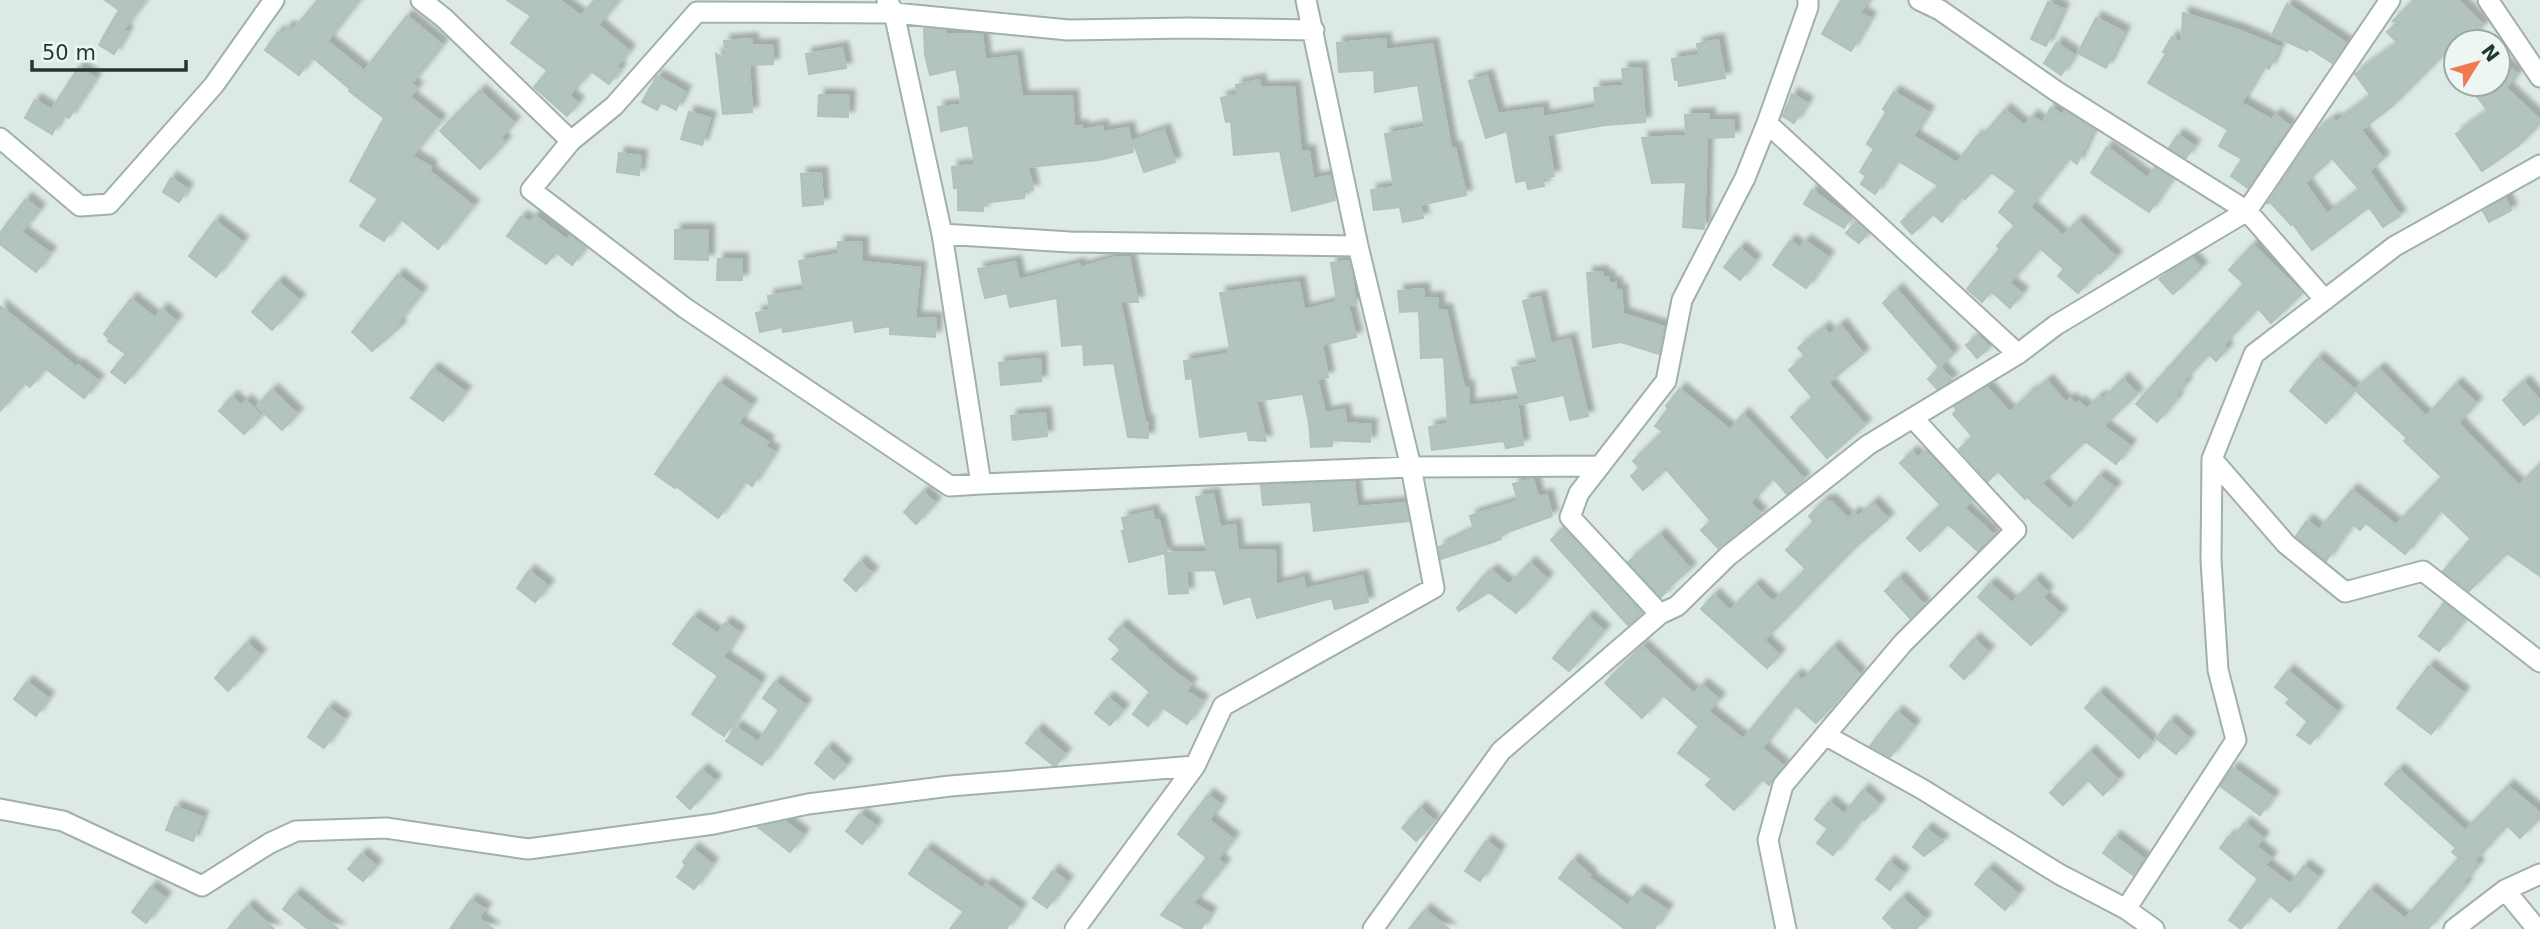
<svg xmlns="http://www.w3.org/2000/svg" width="2540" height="929" font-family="'DejaVu Sans',sans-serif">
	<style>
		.building { fill: #b3c4bd; stroke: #b0c2bb; stroke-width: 2; fill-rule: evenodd; filter: url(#shadow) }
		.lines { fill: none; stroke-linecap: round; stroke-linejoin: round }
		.street-casing { stroke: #a0b0ab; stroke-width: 23 }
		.street { stroke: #fff; stroke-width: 19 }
	</style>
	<defs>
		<filter id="shadow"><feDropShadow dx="6" dy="-6" stdDeviation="2" flood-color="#0004"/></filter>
	</defs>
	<rect width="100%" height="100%" fill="#dde9e4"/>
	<path class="building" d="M105,0h40l-22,30 4,2 -13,22 -15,-9 20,-35z
		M318,0h41l-32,41 37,30 43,-55 35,29 -31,39 6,4 -7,9 30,24 -28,35 19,11 -2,4 44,35 -35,43 -38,-31 -16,23 -24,-15 18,-27 -28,-18 34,-63 -35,-27 1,-2 -38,-32 -13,18 -34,-25 13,-18 3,3 7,-8 5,3z
		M507,0h52l22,16 14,-16h24l-21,25 31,26 -13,16 4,2 -11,15 -18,-13 -22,24 9,8 -11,13 -33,-29 14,-16 -37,-28 20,-27z
		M1841,0h27l-8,13 10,5 -19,33 -29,-17z
		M2414,0h44l25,25 -16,17h-11v11l-7,8 -5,-7 -52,52 -31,24 22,29 -14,12 31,45 -17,11 -14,-20 -57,43 -20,-27 -1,2 -21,-23 -3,2 50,-74 16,-11 3,3 35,-26 -16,-22 43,-31 -11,-11 11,-10 -5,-1zM2332,158l28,32 -33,24 -22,-31z
		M2048,2l15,7 -17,37 -15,-7z
		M2287,4l59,39 -14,20 -23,-15 -2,3 -35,-16z
		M2183,13l55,17 41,17 -10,22 -6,-3 -22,37 31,17 3,-5 15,11 -42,62 -17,-12 11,-17 -23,-13 9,-16 -80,-47 18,-29 -3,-2 9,-15 9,6z
		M2096,18l28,14 -18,36 -28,-15z
		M924,29l22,1v5l36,-1 3,26 31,-4 6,41 50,-1 2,31 8,-1v4l20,-4 1,6 25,-4 5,24 -34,8 -71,7 5,23h-9v8l-41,5v8l-25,-1v-22h-4l-2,-21 23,-2 -7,-40 -27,6 -3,-24 23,-2 -1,-17 -4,-19 -26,6 -5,-20z
		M752,39v7l20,-1 1,19 -24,1 3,47 -29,2 -7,-60 10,5 -2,-18z
		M1385,39l1,11 46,-6 19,104h4l11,47 -46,10 3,13 -20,4 -3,-15 -26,3 -3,-20 23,-3 -9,-53 40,-7 -7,-42 -43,7 -1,-22 -35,2 -2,-29z
		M1718,40l7,38 -46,8 -1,-7 -3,1 -3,-21 27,-4 -2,-11z
		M2057,43l17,12 -13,20 -17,-12z
		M842,48l4,20 -37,6 -3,-20z
		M2498,59l19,15 -11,14 34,32v3l-21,22 -37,26 -26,-37 32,-23 -21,-27h31z
		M79,67l16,11 -26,40 -16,-11z
		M1641,68l4,54 -40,3 -58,10 7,41 -12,2 2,8 -16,3 -2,-9 -10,2 -9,-51 -21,7 -17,-57 18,-5 11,38 44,-6 1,9 53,-9 -2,-20 30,-2 -2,-17z
		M657,76l28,16 -9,18 -15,-8 -4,8 -15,-8z
		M1259,80l2,8 33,-1 7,65 8,-1 4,28 18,-3 4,24 -43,11 -12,-60 -46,4 -3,-34 -5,1 -5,-24 17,-4 -2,-9z
		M480,91l34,32 -14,15 5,4 -25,27 -40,-38z
		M1894,92l34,20 -15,24 44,27 20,-27 3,3 25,-29 19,16 8,-10 10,7 9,-15 11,7 3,-4 28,18 -16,35 -8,-6 -39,49 33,29 15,-15 38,36 -16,17 -3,-2 -19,21 -20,-17 6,-7 -24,-21 -31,35 13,10 -12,15 -19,-17 -9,11 -15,-13 33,-40 -3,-3 18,-20 -16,-14 18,-21 -26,-19 -26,27 -3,-3 -20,26 -9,-8 -21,20 -11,-12 38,-36 -42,-26 -22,34 -14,-10 5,-8 -6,-4 14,-23 -7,-5 19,-32 -3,-3z
		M1792,94l15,9 -13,20 -11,-7z
		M819,95l30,1 -1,21 -30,-1z
		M35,100l27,16 -10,18 -27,-16z
		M689,112l21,6 -8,27 -21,-6z
		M1709,114v7l24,-1 1,17 -27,1 -3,91 -21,-2 3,-45 -34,1 -10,-45 44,-2 -1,-21z
		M1164,130l11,32 -31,10 -11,-31z
		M2178,135l16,11 -8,12 -17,-10z
		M2107,147l40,31 8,-10 17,10 -23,34 -58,-39z
		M619,153l22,3 -2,19 -22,-3z
		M821,173l2,31 -20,2 -2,-32z
		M171,178l16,11 -8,13 -16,-10z
		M1812,190l38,28 -6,10 -40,-24z
		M2505,198l6,12 -22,12 -6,-11z
		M26,199l13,11 -18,22 29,21 -14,19 -36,-28v-11z
		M535,216l32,24 3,-4 15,11 -13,18 -16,-13 -10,12 -39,-28 14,-19 9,5z
		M215,221l27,21 -26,35 -27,-21z
		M1856,222l12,10 -9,11 -13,-10z
		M675,230h33v30l-33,-1z
		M1790,241l10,7 5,-7 23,16 -22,31 -33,-23z
		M838,242l24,1v19l58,6 -5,50 21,1 -1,18 -45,-3v-8l-35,6 -2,-12 -70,12 -1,-5 -22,5 -4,-19 14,-3 -2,-14 36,-6 -5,-29 39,-7z
		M2253,245l49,48 -31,30 -13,-15 -35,37 4,4 -11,12 -6,-6 -3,1 -24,25 3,2 -11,13 2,2 -20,24 -21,-18 108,-120 -15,-14z
		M1740,248l15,13 -15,19 -16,-13z
		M1117,257h12l9,45h-18l25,120h3v16l-20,-1 -14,-74 -30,2 -1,-21 -21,2 -5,-48 -47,9 -3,-14 -22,5 -7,-29 37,-7 4,18 60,-16 1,4z
		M2192,258l9,10 -28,26 -14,-15z
		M718,259h24v21h-25z
		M1349,261l7,43 -8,1 8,32 -34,8 6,32 -11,2 8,34 19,-3 2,13 25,2 -1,17 -38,-2v6l-21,1 -2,-24 -6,-29 -47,7 10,40 -17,-1 -2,-9 -47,6 -8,-59 -6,1 -2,-18 43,-7v-5l3,-1 -10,-55 79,-11 5,28 33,-8 -6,-39z
		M1602,272l1,5h6v7l7,-1v8l5,-1 2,24 41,13 -5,27 -38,-12 -28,5 -6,-74z
		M398,275l23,18 -24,31 3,3 -28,24 -20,-19z
		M278,282l21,18 -27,30 -20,-18z
		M1423,289l1,10 14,-1v12h8l18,77h4l1,19 48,-6 6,45 -17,3 -2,-7 -72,9 -3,-23 19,-3 -4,-67 -23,1 -2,-47 -19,1 -2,-21z
		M1897,290l56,64 -14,13 -56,-64z
		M1540,297l11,47 19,-5 18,77 -18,4 -6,-25 -43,9 -9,-36 26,-5 -15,-62z
		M131,299l24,19 7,-9 14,12 -51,62 -14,-11 15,-18 -18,-13 1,-2 -5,-5z
		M0,306l76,61 2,-2 20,16 -14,17 -39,-30 -15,19 -6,-4 -24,28z
		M1841,325l22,29 -35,29 37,42 -38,33 -36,-41 22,-19 -24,-28 16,-14 -7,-8 26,-20 5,7z
		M1978,335l11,13 -12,10 -11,-13z
		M2318,358l37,32 -29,33 -36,-32z
		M1040,359l1,22 -40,4 -2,-22z
		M1940,367l12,13 -15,9 -9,-10z
		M433,369l32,23 -22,29 -32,-23z
		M2379,369l47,48 30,-33 20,19 -18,20 61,63 21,-22v112l-33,-23 -38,38 -26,-20 28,-32 -30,-29 -36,44 -39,-31 -6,7 -8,-6 -26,37 -30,-25 11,-15 12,9 33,-40 44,35 46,-48 -38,-36 3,-3 -52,-48z
		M2123,379l14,15 -34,32 27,20 -14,18 -31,-23 -44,42 29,27 29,-34 16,12 -42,50 -46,-41 -2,2 -27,-28 -10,10 -29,-32 14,-12 -20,-23 4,-4 -3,-3 33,-20 23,26 21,-21 2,1 14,-12 19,22 4,-4 6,6 3,-3 8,7 12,-12 3,3z
		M2524,382l16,19v10l-16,14 -21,-25z
		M719,383l32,22 -13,18 30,19 -3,4 9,6 -22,34 -7,-5 -27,37 -42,-32 -1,2 -20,-14z
		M1680,389l50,41 13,-16 61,65 -17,15 -14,-16 -23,25 11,11 -43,34 -17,-18 10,-9 -45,-52 -23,21 -12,-14 9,-8 -7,-7 30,-29 -8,-6 13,-17 -2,-3z
		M272,390l25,24 -15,16 -25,-24z
		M232,397l9,9 5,-5 15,15 -17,18 -25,-23z
		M1045,413l2,23 -34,4 -2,-24z
		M1925,451l45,47 1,3 -7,7 30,27 -16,16 -30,-27 -28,27 -13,-13 34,-33 -41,-42 12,-11 6,6z
		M1533,479l5,18 9,-2 5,21 -52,19 1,4 -8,3 -52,17 -2,-12 35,-17 -4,-14 48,-15 -5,-17z
		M1354,482l3,25 48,-4 4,18 -95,10 -3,-29 -48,3 -2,-20z
		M923,492l12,11 -19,21 -12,-12z
		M1213,494l7,33 15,-2 3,26 37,-1 1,35 27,-7 3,11 56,-13 6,26 -33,7 -3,-11 -75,20 -6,-22 -27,8 -9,-34 -29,1 2,22 -19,1 -4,-41 -36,9 -7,-31h3l-3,-13 30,-7 3,10 4,-1 8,33 40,-1 -11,-55z
		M1824,501h7l17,18 6,-6 4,4 15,-14 15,16 -35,30 -89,91 15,15 -12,13 -66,-59 13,-14 16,16 25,-26 18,17 33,-33 -20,-19 28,-28 -5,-6z
		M1563,528l79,85 -14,12 -77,-85z
		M1660,535l30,34 -26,22 2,1 -5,5 -33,-35z
		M860,562l12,11 -16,18 -12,-11z
		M1530,563l17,16 -31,34 -27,-21 -30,19 -2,-3 26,-31 9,-6 17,14z
		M529,571l19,15 -13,16 -18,-14z
		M1899,578l25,27 -14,13 -25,-27z
		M2035,580l12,12 -5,5 19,17 -30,31 -53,-48 12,-13 22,19z
		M2444,603l21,16 -26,32 -20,-15z
		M693,617l25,17 7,-11 14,9 -16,25 37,25 -36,54 -32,-22 26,-38 -45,-32z
		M1588,617l16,14 -35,40 -16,-13z
		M1121,626l52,45 18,13 -5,7 16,10 -15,23 -25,-17 -14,19 -15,-12 17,-22 -38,-33 9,-9 -12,-11z
		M1974,639l14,13 -24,27 -14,-13z
		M247,643l13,12 -32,36 -13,-13z
		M1642,646l52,48 8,-9 17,14 -11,12 35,28 53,-64 6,6 31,-34 27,28 -44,48 -21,-18 -33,43 21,18 -14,19 -7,-6 -28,31 -28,-25 6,-6 -34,-26 21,-26 -36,-32 -21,23 -37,-35z
		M2429,666l34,27 -32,41 -34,-26z
		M2288,671l49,41 -27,32 -13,-9 11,-13 -22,-19 4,-4 -15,-12z
		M27,682l21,16 -12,18 -22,-17z
		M775,682l30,23 -43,60 -36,-24 10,-14 22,15 21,-32 -16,-12z
		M2099,693l53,49 -13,16 -54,-50z
		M1108,698l15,12 -13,15 -15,-12z
		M328,708l16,11 -20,29 -16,-11z
		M1897,712l17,14 -24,31 -20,-11z
		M2170,721l19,17 -13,16 -20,-16z
		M1037,730l28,24 -9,11h-3l-27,-22z
		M827,748l19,17 -12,14 -19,-16z
		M2090,752l28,28 -15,15 -15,-15 -25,25 -13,-12z
		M2233,768l40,29 -13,18 -40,-29z
		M702,770l13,11 -25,28 -13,-12z
		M2399,770l66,61 43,-45 32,27v4l-20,21 -13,-13 -33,36 4,4 -15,17 3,2 -38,45h-90l32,-39 35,29 54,-61 -7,-6 4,-4 -71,-64z
		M1863,790l16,14 -14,16 -3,-2 -29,37 -16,-12 11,-14 -13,-10 14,-17 15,12z
		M1208,795l12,9 -11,16 24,19 -15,20 6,6 -31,38 17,10 -9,16h-15l-25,-14 46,-57 -29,-24z
		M175,807l27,10 -9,24 -27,-11z
		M1420,808l14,13 -18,20 -14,-13z
		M860,814l16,12 -14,18 -16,-13z
		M785,821l18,14 -13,17 -32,-25z
		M2245,823l18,15 -7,8 15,12 -6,7 25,19 14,-18 14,11 -28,35 -21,-17 -28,34 -12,-9 29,-41 -38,-31 9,-12 3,3z
		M1926,829l17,12 -19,15 -11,-9z
		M2115,837l29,22 -11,16 -30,-22z
		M1486,841l13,10 -19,30 -15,-10z
		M693,849l19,15 -18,25 -17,-12 9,-12 -3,-3z
		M926,849l57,40 3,-5 34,25 -14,20h-56l14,-17 -55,-38z
		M362,854l14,12 -13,15 -15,-12z
		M1573,860l17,15 -2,2 40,29 10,-15 29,19 -13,19h-29l-66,-51z
		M1889,862l14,11 -13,17 -14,-11z
		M1988,869l30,25 -13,16 -30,-26z
		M1053,871l14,11 -20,26 -14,-10z
		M151,887l14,11 -19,25 -14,-11z
		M295,894l43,35h-30l-25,-20z
		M1902,898l23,21 -9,10h-22l-11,-11z
		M471,900l14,9 -6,9 14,11h-43z
		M248,906l26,23h-46z
		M1425,910l24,19h-40z"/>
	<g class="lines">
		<defs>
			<path id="street" d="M421,0l23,18 127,123 43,-35 83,-94 197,1 174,17 119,-2 127,2
				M887,0l7,13 48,221 39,250 430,-17 188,-1
				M1808,0v7l-41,116 251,231
				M1919,0l21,10 116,81 191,120 78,89
				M2488,0l52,77
				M0,138l80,68 29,-2 105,-119 60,-85
				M571,141l-40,49 154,118 265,178 31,-2
				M942,234l128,8 288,4
				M2212,459l74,85 59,48 78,-21 117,91
				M1660,614l-90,-97 9,-24 87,-112 16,-81 63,-122 22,-55
				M1825,735l97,54 137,85 67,35 28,20
				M0,809l63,12 139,65 68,-43 26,-12 90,-3 142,21 186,-25 94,-20 142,-18 245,-20
				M2505,890l32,39
				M2126,909l110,-169 -18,-70 -7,-110 1,-101 42,-105 141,-108 145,-81
				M1075,929l120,-163 28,-60 211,-118 -23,-121 -53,-221 -52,-246
				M1373,929l128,-178 159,-137 17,-8 51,-50 140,-111 150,-91 38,-29 191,-114 143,-211
				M1786,929l-18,-89 15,-55 120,-142 113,-113 -103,-112
				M2454,929l51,-39 35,-16"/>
		</defs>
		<use href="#street" class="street-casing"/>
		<use href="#street" class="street"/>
	</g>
	<g transform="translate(2477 63) rotate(53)"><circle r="33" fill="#edf6f2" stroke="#9baaa5" stroke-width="2"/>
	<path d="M0-5L12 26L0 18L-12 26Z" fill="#f17a53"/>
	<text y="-10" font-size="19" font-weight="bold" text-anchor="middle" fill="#1f3831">N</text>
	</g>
	<path d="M32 60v10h154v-10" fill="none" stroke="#1f3831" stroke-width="3.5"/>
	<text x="42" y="60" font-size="21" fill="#1f3831" stroke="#edf6f2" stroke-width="5" paint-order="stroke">50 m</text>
</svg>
